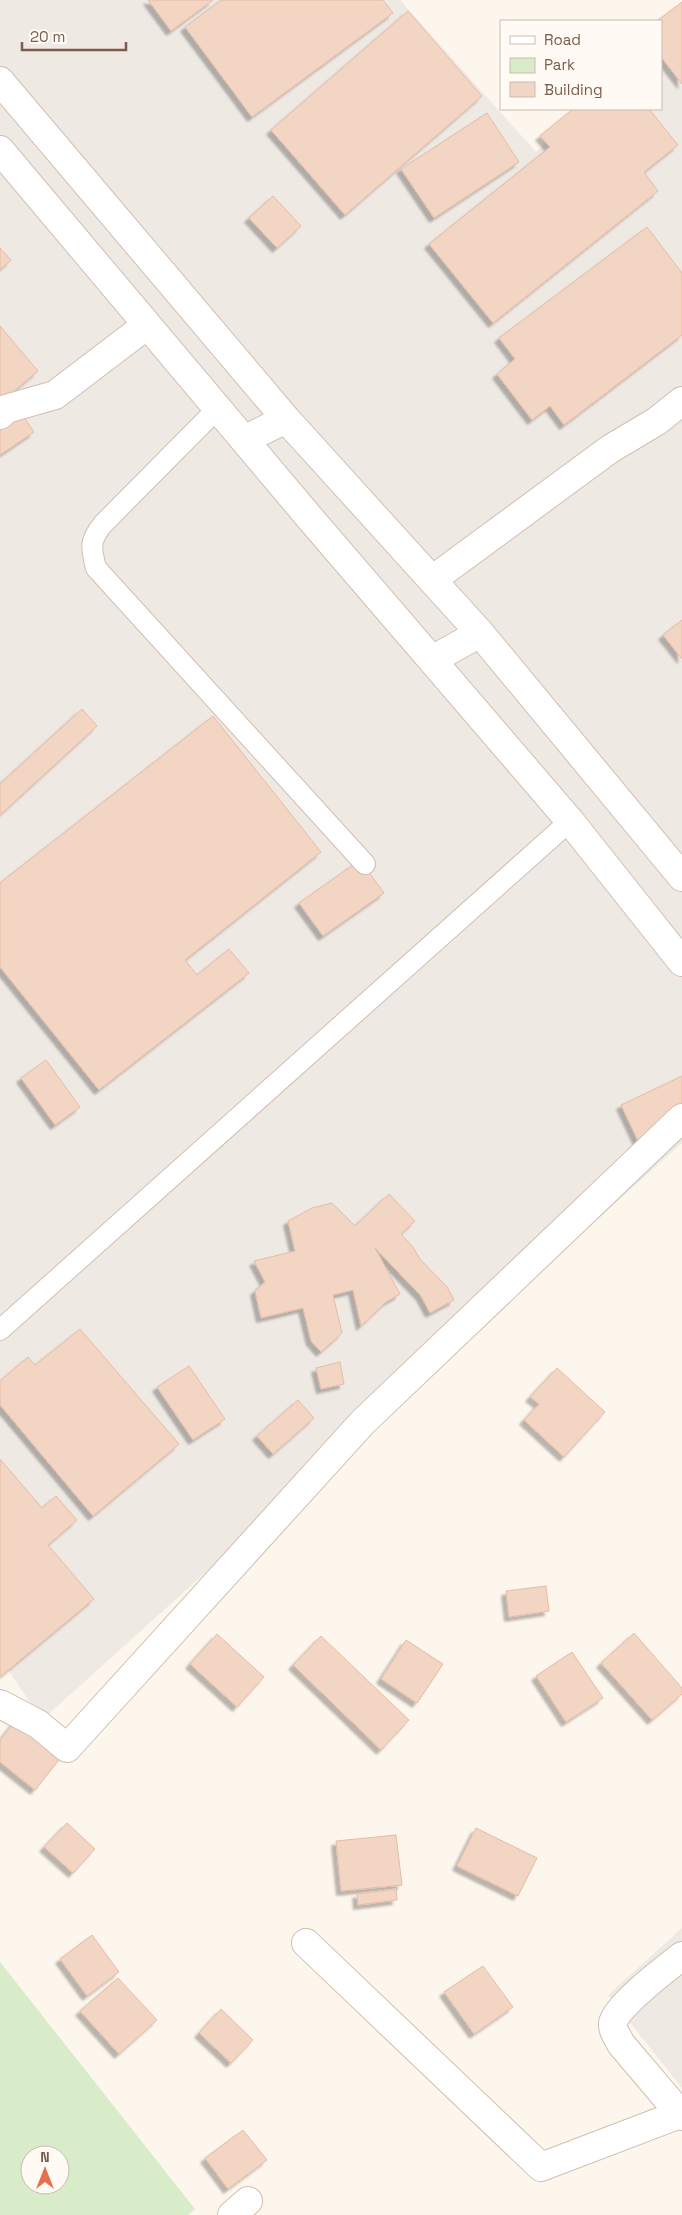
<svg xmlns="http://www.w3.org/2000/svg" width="682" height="2215" font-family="'Space Grotesk',sans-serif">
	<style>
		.industrial { fill: #efe9e4 }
		.green { fill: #d8ecc9; fill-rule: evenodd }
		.building { fill: #f3d5c3; stroke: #e6bba3; filter: url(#shadow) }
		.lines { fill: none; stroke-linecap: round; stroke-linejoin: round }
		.service-casing { stroke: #d1beb0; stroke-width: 22 }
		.minor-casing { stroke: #d1beb0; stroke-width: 30 }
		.service { stroke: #fff; stroke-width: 20 }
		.minor { stroke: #fff; stroke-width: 28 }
	</style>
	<defs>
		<filter id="shadow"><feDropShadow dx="-4.5" dy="4.5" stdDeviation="1" flood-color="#0004"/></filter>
	</defs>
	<rect width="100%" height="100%" fill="#fdf6ec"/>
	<path class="industrial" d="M0,0h400l136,152 47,-43h78v-72l21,-20v1126l-640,577 -42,-62z
		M682,1928v160l-74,-93z"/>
	<path class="green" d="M0,1962l195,247 -7,6h-188zM30,2155h30v30h-30z"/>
	<path class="building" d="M148,0h65l-42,31z
		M221,0h162l10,13 -141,104 -67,-90z
		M682,2v82l-21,-27v-36h-4z
		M408,11l74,85 -137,119 -74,-85z
		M573,109h76l29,36 -34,27 14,19 -165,132 -64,-79 121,-97 -10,-11z
		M487,113l32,49 -85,56 -33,-49z
		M273,196l28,30 -24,22 -28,-30z
		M647,227l35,46v62l-118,90 -14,-19 -18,14 -35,-46 18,-15 -16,-21z
		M0,248l11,12 -11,10z
		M0,326l38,45 -38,32z
		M19,410l15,22 -34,23v-31z
		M682,620v39l-19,-24z
		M82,709l15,17 -97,89v-31z
		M213,716l108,136 -136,108 12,15 32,-26 20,24 -150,117 -99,-123v-84z
		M360,860l24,33 -61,43 -24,-33z
		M46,1060l34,47 -25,18 -34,-47z
		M682,1076v44l-44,21 -17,-36z
		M389,1194l26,27 -14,13 12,13 7,12 27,28 7,13 -24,13 -9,-17 -46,-48 25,46 -14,8 -25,24 -8,-36 -20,5 9,38 -21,19 -10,-11 -8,-33 -42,10 -6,-27 10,-9 -11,-21 41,-10 -7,-30 24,-13 20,-5 23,23z
		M80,1329l99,115 -86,72 -93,-111v-24l28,-24 7,8z
		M340,1362l4,22 -23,5 -5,-21z
		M189,1366l36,53 -32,21 -36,-53z
		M557,1368l48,44 -41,45 -40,-37 15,-16 -9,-7z
		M298,1400l16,18 -41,36 -16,-18z
		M0,1459l42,49 14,-12 21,24 -29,25 46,54 -94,78z
		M546,1586l3,25 -40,6 -3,-26z
		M634,1633l48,55v6l-30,26 -51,-57z
		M217,1634l47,43 -27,30 -47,-43z
		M321,1636l88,84 -28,30 -88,-85z
		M406,1640l37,24 -26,39 -36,-24z
		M572,1652l31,46 -37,24 -30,-46z
		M19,1716l45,37 -29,37 -35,-28v-22z
		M67,1823l28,26 -22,24 -29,-26z
		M476,1828l61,30 -19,38 -61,-30z
		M396,1835l6,50 -61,6 -5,-50z
		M396,1889l1,11 -39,5 -1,-11z
		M92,1935l27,37 -32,24 -27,-37z
		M483,1966l30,41 -39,27 -30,-42z
		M118,1978l39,42 -38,34 -39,-43z
		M221,2009l32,31 -22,23 -32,-30z
		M243,2130l24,30 -39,29 -23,-31z"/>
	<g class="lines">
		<defs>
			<path id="service" d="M217,409l-114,115c-14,17 -12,24 -7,44l269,296
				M0,1330l570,-509"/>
			<path id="minor" d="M0,81l286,338 194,214 202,244
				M0,150l309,367 261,304 112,141
				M0,415l6,-6 49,-14 92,-70
				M244,440l42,-21
				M432,580l178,-131 47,-28 25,-20
				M432,660l48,-27
				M0,1704l38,20 29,24 296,-326 319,-304
				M306,1943l235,224 139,-53
				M682,1956c-14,11 -67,51 -69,67 -1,7 5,15 8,21l61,72
				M232,2215l16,-14"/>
		</defs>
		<use href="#service" class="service-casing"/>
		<use href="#minor" class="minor-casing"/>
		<use href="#service" class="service"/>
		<use href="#minor" class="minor"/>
	</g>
	<rect x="500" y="20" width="162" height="90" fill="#fffaf3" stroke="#cabbb1"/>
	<rect x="510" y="36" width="25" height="8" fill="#ffffff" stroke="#cabbb1"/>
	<text x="544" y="45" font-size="15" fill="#7a5c4d">Road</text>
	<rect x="510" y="58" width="25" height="15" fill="#d8ecc9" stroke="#cabbb1"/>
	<text x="544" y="70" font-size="15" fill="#7a5c4d">Park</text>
	<rect x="510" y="82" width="25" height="15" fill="#f3d5c3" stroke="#cabbb1"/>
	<text x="544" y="95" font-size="15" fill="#7a5c4d">Building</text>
	<g transform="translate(45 2170)"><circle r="24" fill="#fffaf3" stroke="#cabbb1"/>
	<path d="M0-4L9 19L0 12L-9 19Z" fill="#e76f51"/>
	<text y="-8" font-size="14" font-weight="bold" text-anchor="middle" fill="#7a5c4d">N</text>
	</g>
	<path d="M22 42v8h104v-8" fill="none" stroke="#7a5c4d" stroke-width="2.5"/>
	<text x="30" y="42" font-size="15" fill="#7a5c4d" stroke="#fffaf3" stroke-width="4" paint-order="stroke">20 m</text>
</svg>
